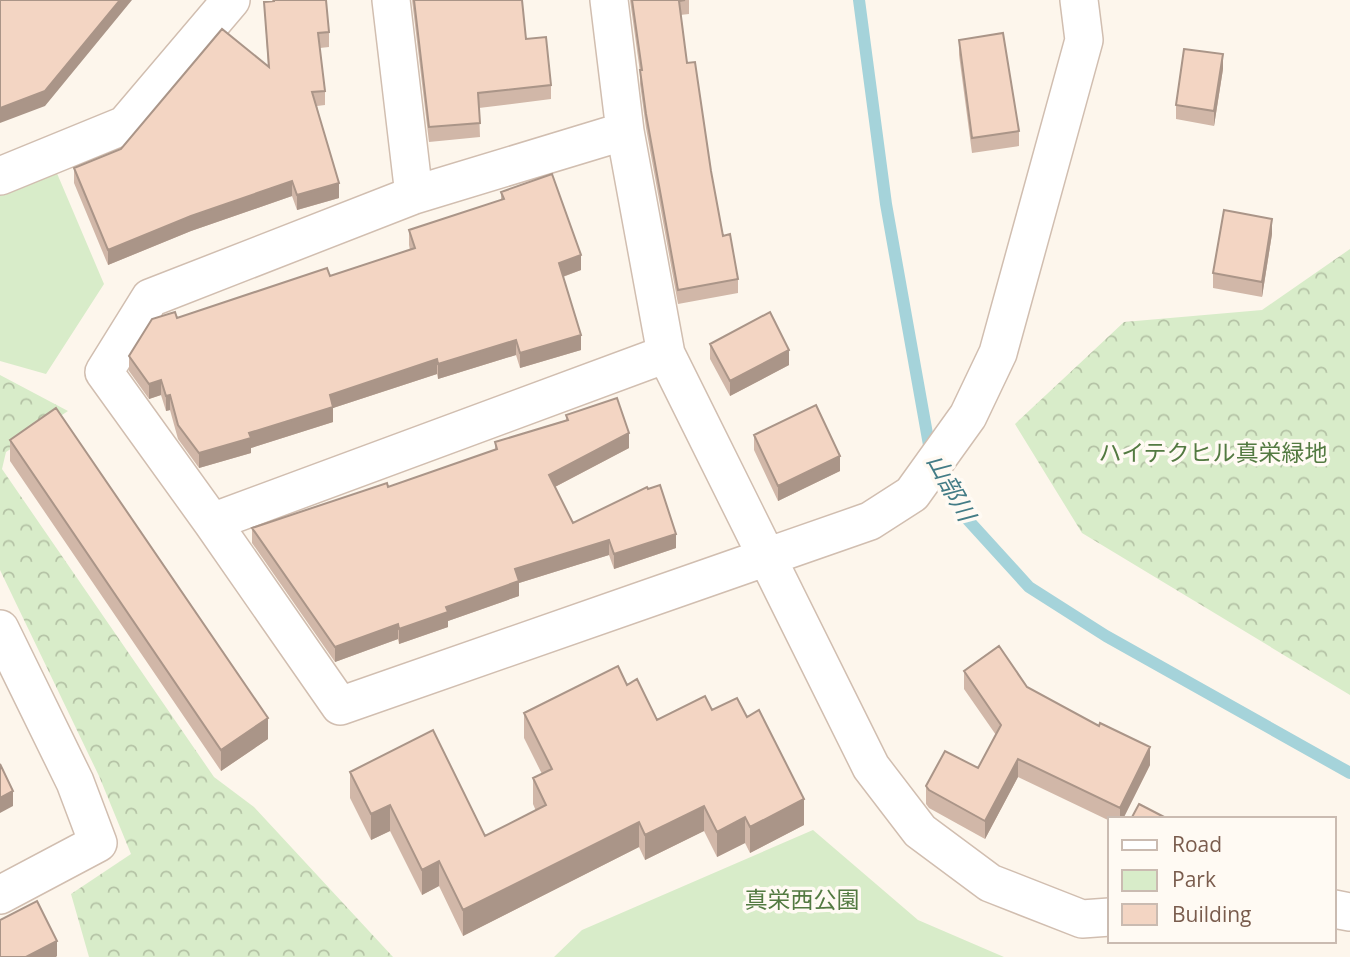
<svg xmlns="http://www.w3.org/2000/svg" width="1350" height="957" font-family="'Open Sans','Noto Sans JP',sans-serif">
	<style>
		.green { fill: #d8ecc9 }
		.forest { fill: url(#forest-crowns) }
		.lines { fill: none; stroke-linecap: round; stroke-linejoin: round }
		.stream { stroke: #a5d3da; stroke-width: 12 }
		.street-casing { stroke: #d1beb0; stroke-width: 40 }
		.street { stroke: #fff; stroke-width: 37 }
		.wall { fill: #d1b7a8 }
		.shaded-wall { fill: #aa9588 }
		.building { fill: #f3d5c3; stroke: #aa9588; stroke-width: 2 }
		.labels { text-anchor: middle; dominant-baseline: central; stroke-width: 7; stroke-linejoin: round; paint-order: stroke }
		.park-label { font-size: 23px; fill: #537a41; stroke: #fffaf3 }
		.water-label { font-size: 24px; font-style: italic; fill: #437c86; stroke: #fffaf3 }
	</style>
	<defs>
		<pattern id="forest-crowns" width="20" height="18" patternUnits="userSpaceOnUse" patternTransform="scale(1.75)"><rect width="20" height="18" fill="#d8ecc9"/><path d="M2 6a3 3 0 1 1 6 0M12 15a3 3 0 1 1 6 0" fill="none" stroke="#b4c2a5"/></pattern>
	</defs>
	<rect width="100%" height="100%" fill="#fdf6ec"/>
	<path class="green" d="M56,171l48,113 -58,90 -46,-13v-165z
		M813,830l105,90 86,37h-450l28,-27z"/>
	<path class="forest" d="M1350,249v446l-268,-162 -67,-109 109,-102 138,-12z
		M0,375l68,36 -62,41 -4,17 212,308 40,30 139,150h-304l-18,-63 60,-40 -32,-78 -99,-206z"/>
	<g class="lines">
		<path class="stream" d="M859,0l27,204 43,241 39,75 61,67 77,49 244,137"/>
		<defs>
			<path id="street" d="M391,0l23,195
				M609,0l16,131 41,223 205,413 49,64 70,52 92,36 28,-2
				M625,131l-211,64 -264,103 -46,74 108,150 128,184 530,-185 42,-27 56,-78 30,-63 86,-313 -5,-40
				M0,176l125,-51 106,-125
				M212,522l454,-168
				M0,629l75,153 23,61 -98,52
				M1334,909l16,3"/>
		</defs>
		<use href="#street" class="street-casing"/>
		<use href="#street" class="street"/>
	</g>
	<path class="wall" d="M272,0h54l3,32v15l-9,1 5,43v14l-8,1 22,92 -42,12 -5,-14 -101,35 -83,34 -34,-82v-15l47,-19 147,-83 -4,-64 8,-1z
		M412,0h110l4,39 25,46v14l-72,9 1,29 -51,5z
		M630,0h59v14l-9,1 7,48 24,108 12,65 15,43v14l-60,11 -32,-176 -6,-44v-12z
		M959,40l60,91v15l-47,7 -13,-98z
		M1223,69l-9,57 -38,-7v-14z
		M501,192l80,78 -18,7 18,73 -61,18 -4,-13 -78,24 -1,-5 -104,34v14l-82,26v5l-52,15 -21,-29 -8,-29 -4,1 -5,-16 -12,4 -20,-28v-15l48,-38 153,-42 80,-26 -1,-5v-15l92,-30z
		M1272,234l-10,63 -49,-9v-15z
		M710,344l79,21 -59,31 -20,-37z
		M566,415l63,33 -74,39 18,36 103,25 -62,21 -5,-14 -90,28v13l-71,25v6l-49,17 -1,-5 -63,23 -83,-119v-15l136,-41 107,-37v-8l71,-22z
		M754,435l86,36 -62,30 -24,-51z
		M10,440l258,299 -47,32 -211,-310z
		M964,671l63,16 123,78 -27,54h-13v2l-92,-44 -33,62 -56,-31 -3,-4v-18l52,-18 18,-33 -32,-46z
		M627,685l30,35 55,-10 92,115 -54,28 -5,-10 -28,14 -13,-26 -59,29 -6,-13 -176,89 -24,-50 -17,9 -32,-64 -19,9 -21,-42v-26l135,64 51,-25 -3,-7v-26l9,-4 -18,-36v-25z"/>
	<path class="shaded-wall" d="M120,0h12l-87,106 -45,17v-15z
		M1223,54v15l-9,57v-15z
		M292,181v15l-101,35 -83,34v-15l83,-34z
		M339,183v15l-42,12v-15z
		M1272,219v15l-10,63v-15z
		M581,255v15l-22,8v-15z
		M581,335v15l-61,18v-15z
		M516,340v15l-78,24v-15z
		M789,350v15l-59,31v-15z
		M437,359v15l-104,34v14l-82,26v5l-52,15v-15l50,-20 81,-38z
		M161,380v15l-12,4v-15z
		M170,395v15l-4,1v-15z
		M629,433v15l-80,42v-15z
		M840,456v15l-62,30v-15z
		M676,534v14l-62,21v-15z
		M609,540v15l-90,28v13l-71,25v6l-49,17v-15l47,-22 69,-38z
		M398,624v15l-63,23v-15z
		M268,718v21l-47,32v-21z
		M1150,747v18l-27,54h-3v-11z
		M1018,759v18l-33,62v-18z
		M13,791v15l-13,7v-15z
		M804,799v26l-54,28v-26z
		M390,805v26l-19,9v-26z
		M704,806v25l-59,29v-25z
		M745,817v26l-28,14v-25z
		M639,822v25l-176,89v-26z
		M439,861v25l-17,9v-25z
		M57,941v15l-1,1h-30z"/>
	<path class="building" d="M0,0h120l-75,91 -45,17z
		M274,0h52l3,32 -11,1 7,58 -13,1 27,91 -42,12 -5,-14 -101,35 -83,34 -34,-82 47,-19 101,-120 47,38 -5,-65 10,-1z
		M414,0h108l4,39 20,-2 5,48 -73,8 2,30 -51,4z
		M632,0h53l-6,1 8,62 8,-1 16,109 12,65 7,-2 8,45 -60,11 -32,-176 -6,-44h2z
		M1003,33l16,98 -47,7 -13,-98z
		M1184,49l39,5 -9,57 -38,-6z
		M552,174l29,81 -22,8 22,72 -61,18 -4,-13 -78,24 -1,-5 -107,36 3,12 -84,26 2,5 -52,15 -21,-28 -8,-30 -4,1 -5,-16 -12,4 -20,-28 23,-37 23,-7 2,6 150,-50 3,8 85,-28 -6,-18 95,-31 -3,-7z
		M1224,210l48,9 -10,63 -49,-9z
		M770,312l19,38 -59,31 -20,-37z
		M617,398l12,35 -80,42 24,48 74,-36 1,2 12,-4 16,49 -62,20 -5,-14 -94,29 4,12 -73,26 2,5 -49,17 -1,-5 -63,23 -83,-119 135,-45 1,4 109,-38 -2,-7 73,-22 -2,-5z
		M816,405l24,51 -62,30 -24,-51z
		M56,408l212,310 -47,32 -211,-310z
		M999,646l28,41 72,39 1,-3 50,24 -30,61 -102,-49 -33,62 -56,-31 -3,-4 19,-35 33,17 23,-43 -37,-54z
		M618,666l9,19 10,-6 20,41 48,-24 7,14 25,-12 10,19 12,-7 45,89 -54,28 -5,-10 -28,15 -13,-26 -59,29 -6,-13 -176,88 -24,-49 -17,9 -32,-65 -19,9 -21,-42 83,-42 52,106 61,-31 -13,-27 19,-9 -28,-56z
		M0,764l13,27 -13,7z
		M1139,804l29,15h-37z
		M37,901l20,40 -31,16h-26v-37z"/>
	<g class="labels">
		<g class="park-label">
			<text x="1213" y="452">ハイテクヒル真栄緑地</text>
			<text x="802" y="899">真栄西公園</text>
		</g>
		<g class="water-label">
			<text transform="translate(952 487) rotate(61)">山部川</text>
		</g>
	</g>
	<rect x="1108" y="817" width="228" height="126" fill="#fffaf3" stroke="#cabbb1" stroke-width="2"/>
	<rect x="1122" y="840" width="35" height="10" fill="#ffffff" stroke="#cabbb1" stroke-width="2"/>
	<text x="1172" y="852" font-size="21" fill="#7a5c4d">Road</text>
	<rect x="1122" y="870" width="35" height="21" fill="#d8ecc9" stroke="#cabbb1" stroke-width="2"/>
	<text x="1172" y="887" font-size="21" fill="#7a5c4d">Park</text>
	<rect x="1122" y="904" width="35" height="21" fill="#f3d5c3" stroke="#cabbb1" stroke-width="2"/>
	<text x="1172" y="922" font-size="21" fill="#7a5c4d">Building</text>
</svg>
